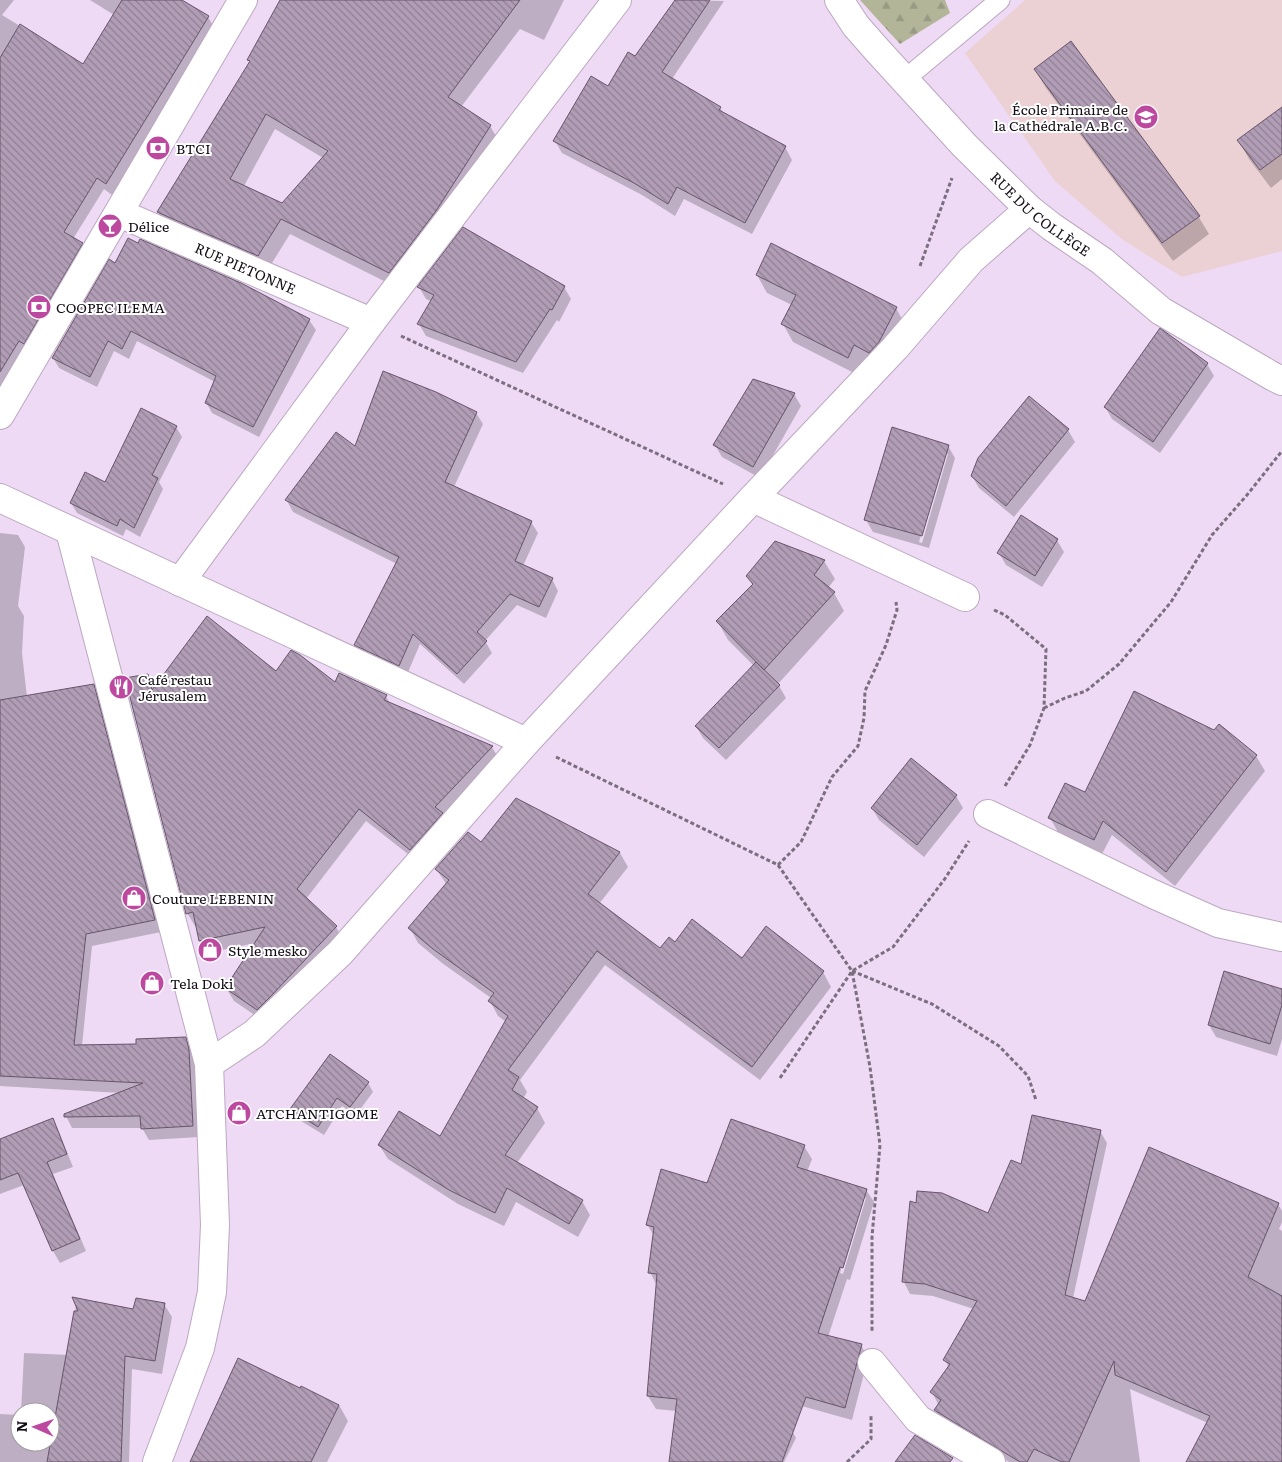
<svg xmlns="http://www.w3.org/2000/svg" width="1282" height="1462" font-family="Literata,serif">
	<style>
		.education { fill: #ebd0d4 }
		.forest { fill: url(#forest-firs) }
		.shadow { fill: #0003; fill-rule: evenodd }
		.building { fill: url(#building-back-hatch); stroke: #66556b; fill-rule: evenodd }
		.lines { fill: none; stroke-linecap: round; stroke-linejoin: round }
		.lane-casing { stroke: #bca8c1; stroke-width: 21 }
		.street-casing { stroke: #bca8c1; stroke-width: 30 }
		.path { stroke: #7b6e7f; stroke-width: 3; stroke-dasharray: 4 2.5; stroke-linecap: butt }
		.lane { stroke: #fff; stroke-width: 19 }
		.street { stroke: #fff; stroke-width: 28 }
		.labels { text-anchor: middle; dominant-baseline: central; stroke-width: 4; stroke-linejoin: round; paint-order: stroke }
		.poi-label { font-size: 14px; fill: #130c15; stroke: #fff; text-anchor: start }
		.street-label { font-size: 14px; fill: #130c15; stroke: #fff }
	</style>
	<defs>
		<pattern id="forest-firs" width="22" height="20" patternUnits="userSpaceOnUse" patternTransform="scale(1.25)"><rect width="22" height="20" fill="#b3b599"/><path d="M5 1l3.5 6h-7zM16 11l3.5 6h-7z" fill="#999a83"/></pattern>
		<pattern id="building-back-hatch" width="6" height="6" patternUnits="userSpaceOnUse" patternTransform="scale(1.25)"><rect width="6" height="6" fill="#b19eb6"/><path d="M-1 5l2 2M0 0l6 6M5-1l2 2" fill="none" stroke="#8f7f93"/></pattern>
	</defs>
	<rect width="100%" height="100%" fill="#eedaf4"/>
	<path class="education" d="M1025,0h257v251l-100,26 -59,-37 -68,-59 -90,-128z"/>
	<path class="forest" d="M860,0h85l5,13 -50,31z"/>
	<path class="shadow" d="M0,0h14l-12,15 82,50 30,-50 -24,-15h93l-1,1 26,16 7,12 -103,166 -8,-6 -31,50 9,5 6,11 -85,133 -3,-2z
		M291,0h273l-20,40 -24,-11 -59,78 29,19 9,15 -101,147 -108,-54 -23,37 -100,-43 -9,-16 92,-149 -2,-3zM275,129l48,29 -41,47 -38,-19z
		M677,0l47,1 -52,78 48,28 4,8 61,32 7,13 -40,74 -68,-35 -9,17 -33,-21 -80,-42 -7,-12 81,-83z
		M1035,70l163,146 11,18 -36,27 -127,-173z
		M1282,109v70l-11,9 -22,-29 -10,-18z
		M138,245l171,75 7,10 -57,107 -47,-24 -6,-11 9,-20 -78,-41 -8,18 -15,-8 -17,36 -38,-19 -6,-10 63,-93z
		M757,275l139,33 10,18 -48,49 -65,-33 -10,-18 9,-19 -25,-12z
		M419,287h145l7,12 -12,23 -2,-2 -34,53 -97,-37 -7,-12 13,-22 -6,-3z
		M1160,330l47,34 7,12 -54,77 -48,-34 -7,-12z
		M754,381l40,13 7,12 -41,72 -38,-21 -7,-12z
		M476,413l7,11 -29,63 77,35 7,11 -15,33 29,13 6,12 -12,27 -29,-13 -32,36 7,12 -28,31 -44,-40 -14,33 -44,-21 -7,-11 42,-81 -104,-52 -6,-11 69,-53z
		M176,427l6,10 -23,45 4,7 -23,48 -14,-8 -3,7 -46,-23 -6,-10 34,-20z
		M1068,430l7,12 -61,75 -35,-29 -7,-12z
		M948,446l7,12 -26,90 -56,-16 -7,-12zM945,454h3l-26,89 -3,-1z
		M0,533l18,2 7,12 -7,59 6,10 -2,37 5,44 66,-12 7,12 61,235 -69,14 -10,100 56,-1 47,-7 7,12 3,13 4,74 -50,3 -7,-12h-70l-6,-12 55,-23 -121,-7z
		M1057,540l7,12 -22,35 -36,-22 -7,-12z
		M775,543l49,18 11,18 -7,9 6,5 10,18 -66,73 8,14 -60,62 -23,-22 -7,-12 58,-60 -26,-26 -10,-18 35,-36 -6,-10z
		M276,672l59,12 51,12 4,8 102,43 7,12 -81,103 -52,-41 -60,78 30,28 7,12 -78,83 -31,-21 -8,-13 30,-45 -49,10 -7,-12 -3,-15h-2l-8,-13 -40,-238 8,13z
		M1219,726l37,30 9,15 -90,115 -63,-51 -10,19 -44,-22 -8,-14 36,-24 129,-62z
		M956,796l7,12 -39,49 -45,-37 -7,-12z
		M516,800l104,53 8,14 -29,37 62,46 14,-6 67,16 81,12 8,15 -71,93 -155,-115 -85,115 7,12 -4,7 14,9 8,15 -28,40 65,38 8,14 -12,22 -62,-35 -12,24 -46,-22 -70,-45 -9,-14 61,-7 66,-116 -8,-6 -8,-15 1,-3 -49,-35 -24,-20 -8,-15 37,-43 -11,-16 45,-25z
		M1282,990v49l-5,17 -61,-19 -7,-12z
		M368,1083l5,9 -17,23 -14,-9 -18,29 -28,-17 -5,-9z
		M52,1120l7,12 14,35 -20,7 33,77 -26,12 -7,-12 -29,-66 -24,9v-54z
		M1100,1131l7,12 -34,155 12,4 193,-98 4,7v11l-3,7 3,2v231h-95l21,-39 -78,-34 10,73h-131l-67,-40 -7,-12 3,-6 -6,-12 17,-24 -4,-8 29,-51 -41,-13 -23,-2 -6,-12 85,-67 33,-49z
		M804,1146l8,13 -5,13 59,18 8,12 -24,78 -3,-1 -19,58 33,8 7,13 -16,62 -101,-28 38,33 7,13 -12,24h-114l6,-51 -20,-2 -8,-13 9,-110 -7,-14 4,-36 -7,-12 61,-40zM863,1198h3l-23,76 -3,-1z
		M77,1300l57,11 30,-7 8,13 -10,57 -30,-5 -3,93h-129v-48l20,1v27h30v-30h-29l3,-59 46,2 1,-22z
		M300,1390l39,15 9,16 -21,41h-136z"/>
	<path class="building" d="M122,0h60l27,16 -103,168 -9,-6 -33,54 19,11 -59,101 -5,-3 -19,31v-314l20,-34 63,40z
		M280,0h240l-72,97 43,28 -55,86 -47,62 -108,-54 -23,37 -101,-44 93,-151 -3,-1zM266,114l62,37 -46,52 -52,-24z
		M675,0h35l-48,72 59,35 -2,3 67,36 -41,77 -68,-36 -9,17 -34,-21 -81,-42 38,-65 17,10 20,-34 7,4z
		M1071,41l129,175 -38,27 -128,-174z
		M1282,107v47l-22,16 -23,-30z
		M463,227l102,59 -13,24 -2,-1 -34,53 -99,-38 17,-29 -17,-8z
		M128,238l10,5 2,-4 101,44 69,36 -57,108 -48,-24 11,-27 -85,-45 -9,18 -14,-8 -18,36 -38,-19 57,-99 6,4z
		M771,243l126,64 -18,35 -10,11 -15,-8 -6,13 -67,-34 15,-29 -40,-20z
		M1160,328l48,35 -55,79 -49,-35z
		M383,371l53,21 41,20 -32,70 87,39 -17,40 38,17 -14,29 -29,-13 -33,38 10,9 -30,33 -44,-40 -14,32 -45,-21 45,-88 -114,-57 51,-68 19,14z
		M753,379l42,14 -42,74 -40,-22z
		M1029,396l40,33 -63,77 -35,-30 7,-18z
		M141,408l36,18 -25,49 6,3 -24,50 -14,-9 -3,7 -47,-23 15,-31 20,10z
		M892,427l57,18 -27,91 -58,-16z
		M1021,515l37,24 -23,37 -38,-23z
		M775,541l50,19 -11,15 21,17 -71,78 -48,-49 37,-37 -7,-8z
		M207,616l69,55 15,-21 9,5 35,27 4,-9 48,22 -3,5 109,46 -58,61 8,6 -33,37 -51,-41 -62,80 40,37 -66,70 -14,14 -32,-22 40,-61 -66,14 -6,-29 -7,2 -61,-236 23,-4 4,16z
		M756,662l24,23 -61,63 -24,-22z
		M94,684l61,236 -69,14 -12,111 62,-1v-5l50,-2 3,13 4,76 -52,3 -1,-13 -76,1v-3l79,-31 -143,-7v-376z
		M1134,691l80,39 5,-6 38,31 -91,117 -63,-51 -9,19 -46,-22 17,-35 20,9z
		M911,758l46,37 -40,50 -46,-37z
		M516,798l104,54 -32,42 72,54 9,-11 6,5 17,-23 50,39 24,-32 58,45 -72,96 -155,-116 -89,119 11,7 -7,13 26,17 -33,48 78,45 -14,24 -62,-36 -12,25 -46,-23 -71,-45 21,-34 41,25 68,-120 -20,-15 6,-8 -61,-44 -25,-21 41,-48 -14,-11 33,-37 13,10z
		M1224,971l58,18v16l-12,39 -62,-19z
		M330,1054l39,28 -19,25 -13,-9 -19,29 -28,-18z
		M1032,1115l69,15 -36,165 20,6 64,-154 130,56 -31,74 34,19v166h-96l24,-46 -95,-41 -1,-14 -45,101h-7l-28,-13 -7,13h-7l-86,-52 7,-10 -11,-8 20,-28 -7,-4 34,-59 -52,-17 -23,-2 8,-81 6,2 1,-12 25,2 46,20 23,-53 10,4z
		M53,1118l14,36 -20,8 33,77 -28,12 -34,-78 -18,7v-41z
		M731,1119l74,26 -8,22 70,22 -24,79 -3,-1 -22,66 44,11 -17,64 -39,-11 -24,65h-113l8,-63 -30,-3 10,-122 -9,-1 6,-46 -8,-2 15,-56 46,14z
		M72,1297l61,12 3,-11 29,5 -10,58 -30,-5 -4,106h-74l27,-151h4z
		M238,1358l62,30 1,-2 38,19 -28,57h-121z
		M915,1435l38,23 -3,4h-55z"/>
	<g class="lines">
		<defs>
			<path id="lane" d="M904,80l96,-80"/>
			<g id="street">
				<path id="s1" d="M839,0l17,26 22,25 86,94 65,64 23,18 50,34 59,50 111,65 10,5"/>
				<path id="s2" d="M119,213l252,109"/>
				<path d="M0,415l243,-415"/>
				<path d="M0,498l526,244"/>
				<path d="M753,498l212,99"/>
				<path d="M70,531l139,533 6,161 -3,67 -12,56 -43,114"/>
				<path d="M180,582l191,-260 246,-322"/>
				<path d="M988,814l165,80 65,29 64,14"/>
				<path d="M209,1064l45,-30 86,-81 186,-211 227,-244 142,-150 76,-88 58,-51"/>
				<path d="M872,1363l46,56 73,43"/>
			</g>
		</defs>
		<use href="#lane" class="lane-casing"/>
		<use href="#street" class="street-casing"/>
		<path class="path" d="M920,266l32,-88
			M401,336l322,148
			M994,610l11,5 41,34 -2,59 -14,37 -25,41
			M1044,708l21,-10 21,-7 33,-27 52,-62 41,-67 35,-40 35,-44
			M556,757l222,108 74,106 18,96 10,78 -8,92v94
			M778,865l23,-23 31,-65 26,-31 6,-28 1,-27 21,-46 11,-35 -1,-8
			M852,971l80,33 67,42 29,30 8,24
			M780,1078l72,-107 41,-24 51,-67 25,-39
			M847,1462l24,-23v-24"/>
		<use href="#lane" class="lane"/>
		<use href="#street" class="street"/>
	</g>
	<defs>
		<symbol id="school-disc" viewBox="-11 -11 22 22"><circle r="9.5" fill="#bd48a0" stroke="#fff"/><path d="M0-5L7-2L0 1L-7-2ZM-4 1L0 2.5L4 1V4Q0 6-4 4Z" fill="#fff"/></symbol>
		<symbol id="bank-disc" viewBox="-11 -11 22 22"><circle r="9.5" fill="#bd48a0" stroke="#fff"/><path d="M-6-4H6V4H-6ZM0-2.3a2.3 2.3 0 1 0 0 4.6a2.3 2.3 0 1 0 0-4.6Z" fill="#fff"/></symbol>
		<symbol id="bar-disc" viewBox="-11 -11 22 22"><circle r="9.5" fill="#bd48a0" stroke="#fff"/><path d="M-6-5H6L.8 .8V4.5H3.5V6h-7V4.5H-.8V.8Z" fill="#fff"/></symbol>
		<symbol id="restaurant-disc" viewBox="-11 -11 22 22"><circle r="9.5" fill="#bd48a0" stroke="#fff"/><path d="M-5-6h1v4h1v-4h1v4h1v-4h1v5L-1.5 .5V6h-2V.5L-5-1ZM5-6V6H3V1.5H1.5Q1.5-4 5-6Z" fill="#fff"/></symbol>
		<symbol id="shop-disc" viewBox="-11 -11 22 22"><circle r="9.5" fill="#bd48a0" stroke="#fff"/><path d="M-5-2.5h2.3a2.7 3.5 0 0 1 5.4 0H5L5.5 6h-11ZM-1.5-2.5h3a1.5 2.3 0 0 0-3 0Z" fill="#fff"/></symbol>
	</defs>
	<g fill-rule="evenodd">
		<use href="#school-disc" x="1132" y="103" width="28" height="28"/>
		<use href="#bank-disc" x="144" y="134" width="28" height="28"/>
		<use href="#bar-disc" x="96" y="212" width="28" height="28"/>
		<use href="#bank-disc" x="25" y="293" width="28" height="28"/>
		<use href="#restaurant-disc" x="107" y="673" width="28" height="28"/>
		<use href="#shop-disc" x="120" y="884" width="28" height="28"/>
		<use href="#shop-disc" x="196" y="936" width="28" height="28"/>
		<use href="#shop-disc" x="138" y="969" width="28" height="28"/>
		<use href="#shop-disc" x="225" y="1099" width="28" height="28"/>
	</g>
	<g class="labels">
		<g class="poi-label">
			<text x="1128" y="109" text-anchor="end">École Primaire de<tspan x="1128" dy="16">la Cathédrale A.B.C.</tspan></text>
			<text x="176" y="148">BTCI</text>
			<text x="128" y="226">Délice</text>
			<text x="56" y="307">COOPEC ILEMA</text>
			<text x="138" y="679">Café restau<tspan x="138" dy="16">Jérusalem</tspan></text>
			<text x="152" y="898">Couture LEBENIN</text>
			<text x="228" y="950">Style mesko</text>
			<text x="170" y="983">Tela Doki</text>
			<text x="256" y="1113">ATCHANTIGOME</text>
		</g>
		<g class="street-label">
			<text stroke="none"><textPath href="#s1" startOffset="295">RUE DU COLLÈGE</textPath></text>
			<text stroke="none"><textPath href="#s2" startOffset="138">RUE PIETONNE</textPath></text>
		</g>
	</g>
	<g transform="translate(35 1427) rotate(272)"><circle r="24" fill="#ffffff" stroke="#a19ea1"/>
	<path d="M0-4L9 19L0 12L-9 19Z" fill="#bd48a0"/>
	<text y="-8" font-size="14" font-weight="bold" text-anchor="middle" fill="#130c15">N</text>
	</g>
</svg>
